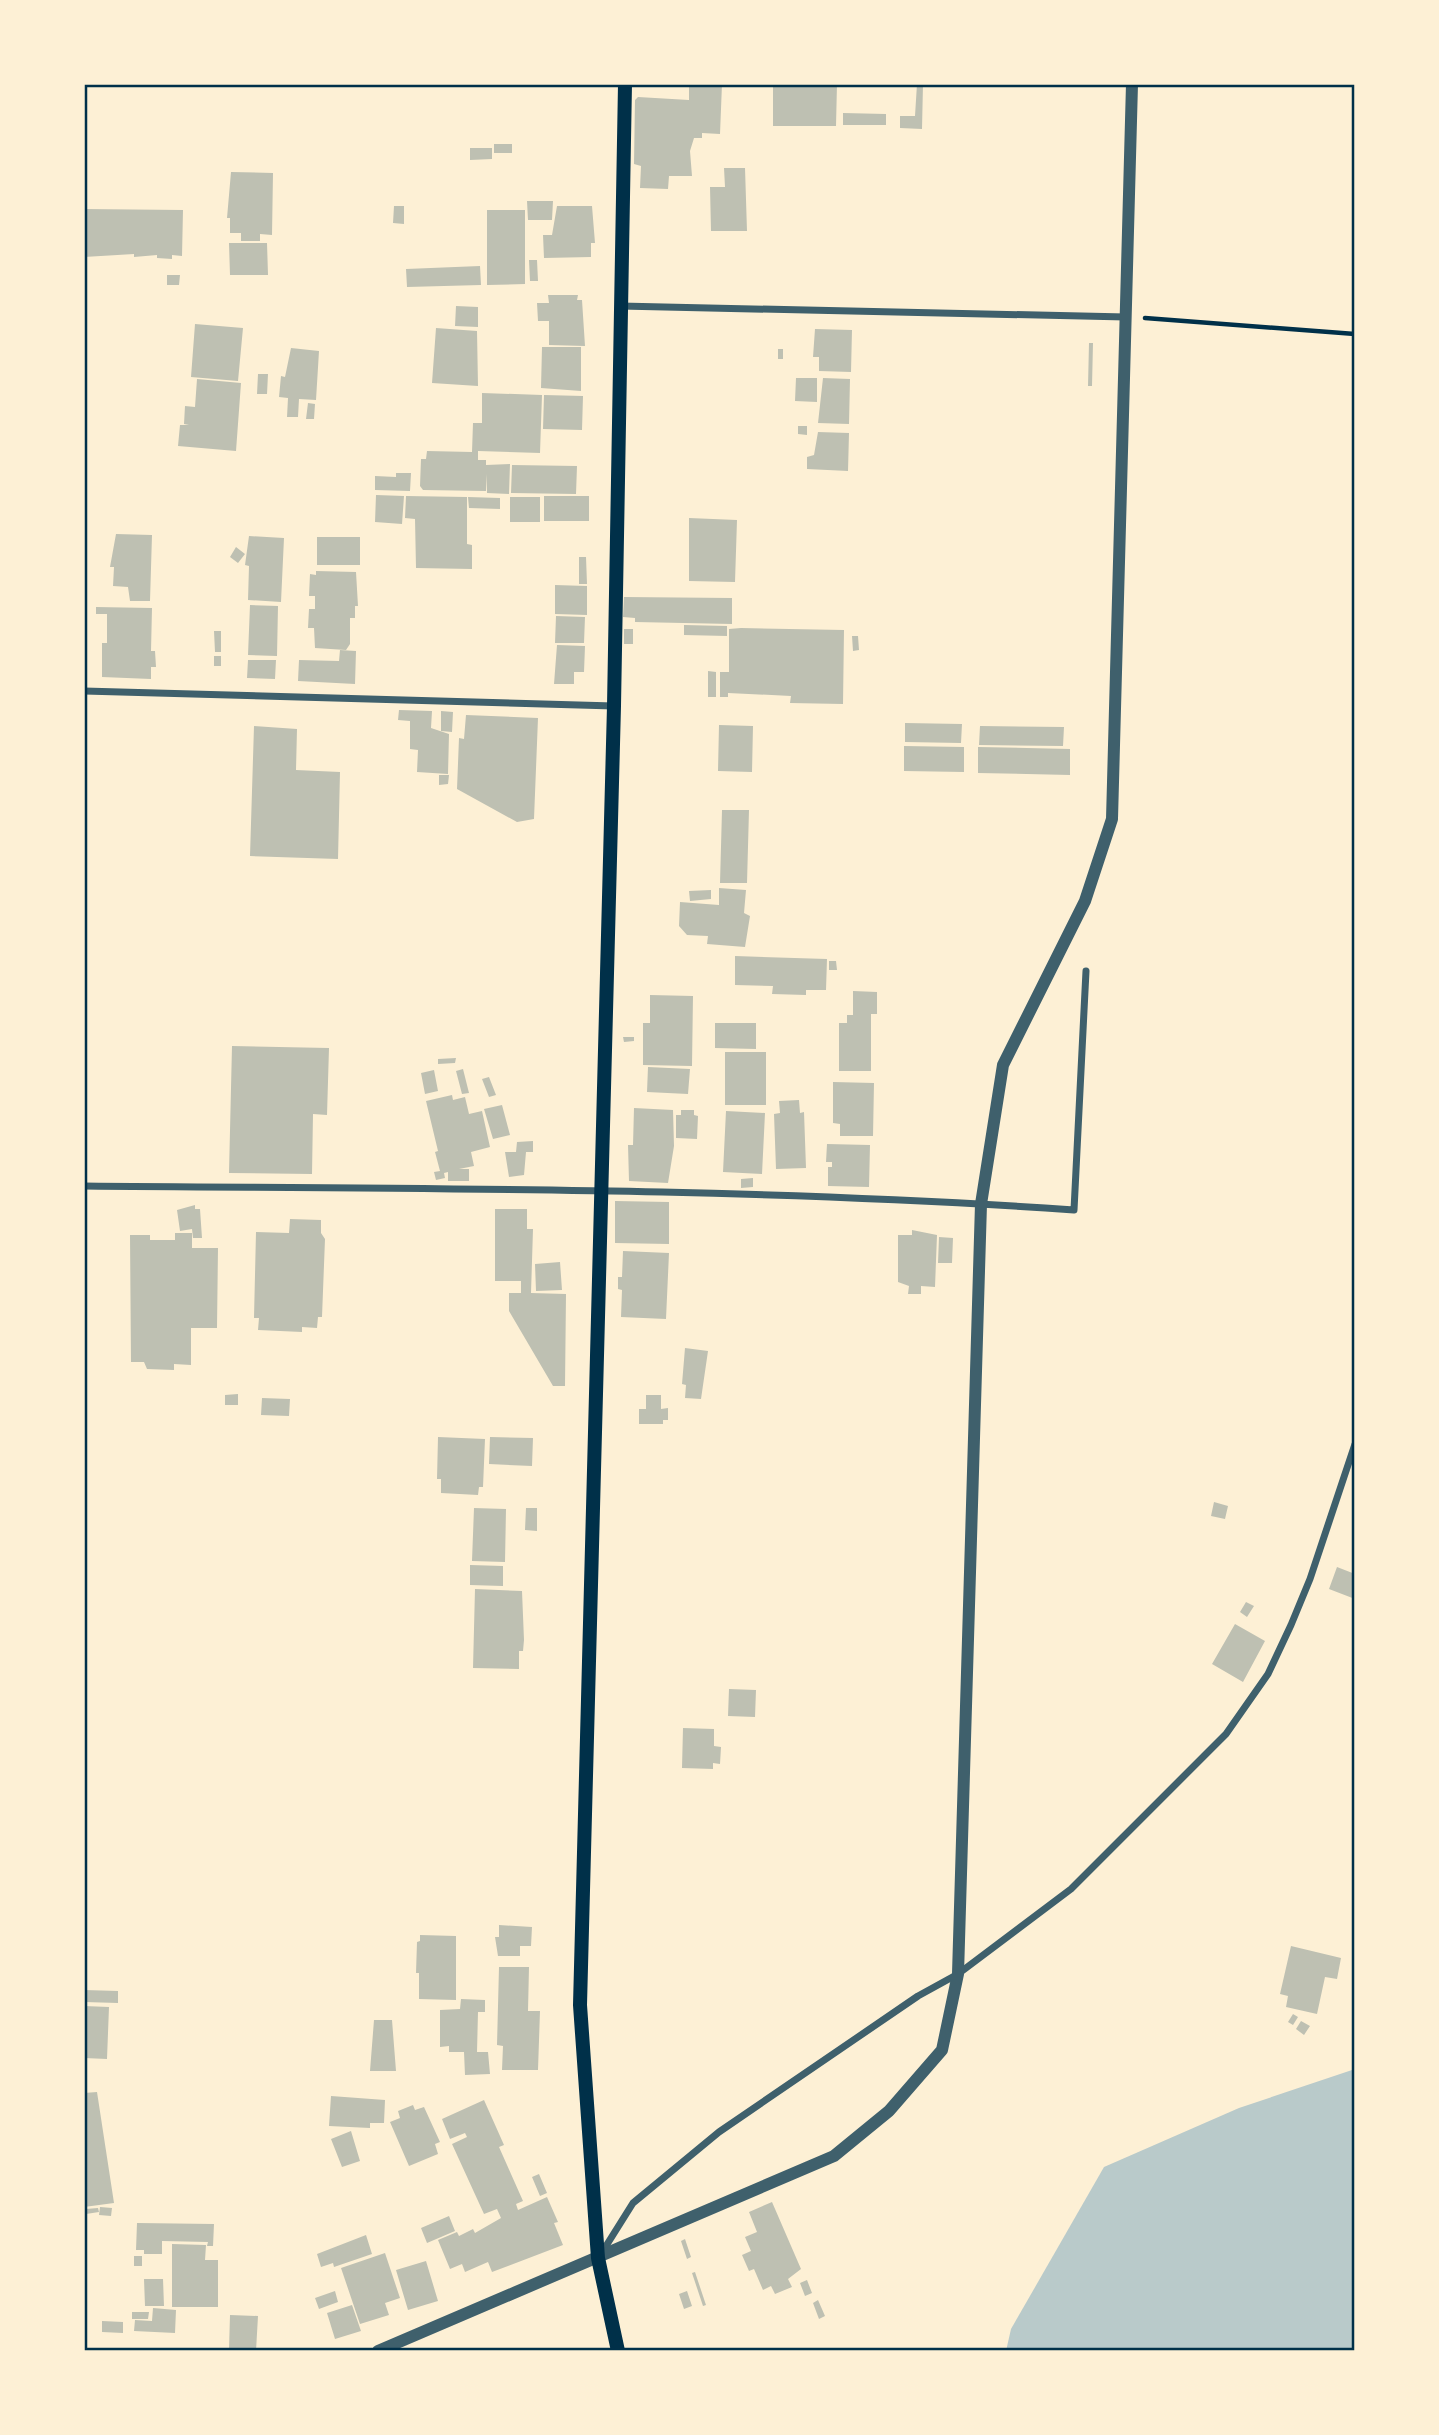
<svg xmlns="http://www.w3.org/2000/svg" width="1439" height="2435" font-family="Manrope,sans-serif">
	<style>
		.green { fill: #b9caca }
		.building { fill: #bec0b2 }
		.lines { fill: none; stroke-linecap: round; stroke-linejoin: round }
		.path { stroke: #003049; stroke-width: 4.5 }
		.minor { stroke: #3f606c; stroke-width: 7 }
		.tertiary { stroke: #3f606c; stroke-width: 12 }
		.secondary { stroke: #003049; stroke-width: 14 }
		.neatline { fill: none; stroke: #003049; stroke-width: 2.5 }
	</style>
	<rect width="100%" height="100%" fill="#fdf0d5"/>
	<path class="green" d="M1355,2069v282h-349l5,-22 93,-162 135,-59z"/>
	<path class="building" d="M689,84h33l-2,50 -18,-1v5h-8l-4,13 2,25h-23l-1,13 -28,-1 1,-22 -7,-2 1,-64 3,-3 51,3z
		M773,84h64l-1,42h-63z
		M917,84h6l-1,45 -22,-1v-12h15z
		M843,113l43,1v11h-43z
		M494,144h18v9h-18z
		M470,148h22v11l-22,1z
		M724,168h21l2,63h-36l-1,-44h15z
		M231,172l42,1 -1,62 -12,-1v7h-19v-8h-11v-15h-3z
		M527,201h26l-1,19h-24z
		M394,206h10v18l-11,-1z
		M557,206h35l3,37h-4v14l-47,1 -1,-23h9z
		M84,209l99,1 -1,46 -10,-1v4l-15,-1v-3l-23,2v-3l-50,3z
		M487,210h38v74l-38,1z
		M229,243h38l1,32h-38z
		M529,260h8l1,21h-8z
		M480,266l1,19 -74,2 -1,-18z
		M167,275h13l-1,10h-12z
		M548,295h30l-1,5h5l3,46 -36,-1v-24h-11l-1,-18h12z
		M456,306l22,1v20l-23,-1z
		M195,324l48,4 -5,53 -47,-4z
		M436,328l41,3 1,55 -46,-3z
		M815,329l37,1 -1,42 -32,-1v-14h-6z
		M1089,343h4l-1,43h-4z
		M542,347h39v44l-40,-3z
		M291,348l28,3 -3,49 -17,-1 -1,18h-11l1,-19 -9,-1 2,-21 4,1z
		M778,349h5v10h-5z
		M258,374h10l-1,20h-10z
		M796,378h21v24l-22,-1z
		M823,378l27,1 -1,45 -31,-1z
		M197,379l44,4 -5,68 -58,-5 2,-21h9l-5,-1 1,-18 10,1z
		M482,393l60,2 -2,58 -62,-2v9h8v5l24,-1 -1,30 -22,-1v-19l-1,17 -63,-1 -3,-4 1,-27h5l1,-8 45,1 1,-29h9z
		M544,395l39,1 -1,34 -39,-1z
		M308,403l7,1 -1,15h-8z
		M798,426h9v9l-9,-1z
		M818,432l31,1 -1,38 -41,-2v-12l7,-2z
		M512,465l65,1 -1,28 -65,-1z
		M396,473h15l-1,18 -35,-1v-14l21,1z
		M376,495l28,1 -2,28 -27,-2z
		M406,496l61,1v47l5,1v24l-56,-1 -1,-49 -10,-1z
		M544,496h45v25h-45z
		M468,497l32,1v11l-31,-1z
		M510,497h30v25h-30z
		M689,518l48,2 -2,62 -46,-1z
		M116,534l36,1 -2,66h-20l-2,-14 -15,-1 1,-19h-4z
		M249,536l35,2 -3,64 -33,-2 1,-34 -4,-1z
		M317,537h43v28h-43z
		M236,547l9,7 -7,9 -8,-6z
		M579,557h7l1,27h-8z
		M316,571l40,1 2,34h-3v12h-5v26l-4,6 -31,-2 -1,-20h-6l1,-19h6v-13h-6l1,-22 6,1z
		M555,585l32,1v29l-32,-1z
		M624,597l108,1v26l-97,-2v-4l-12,-1z
		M250,605l28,1 -1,50 -29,-1z
		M96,607l56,1 -1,43h4l1,16h-5v12l-49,-2v-34h5v-29h-11z
		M556,616l29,1 -1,26h-29z
		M684,625l43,1v10l-43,-1z
		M741,628l103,2 -1,74 -53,-1 1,-7 -63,-3v4h-8v-25h9v-43z
		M624,629h9v15h-9z
		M214,631h7v21h-6z
		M852,636h6l1,14 -6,1z
		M557,645l28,1 -1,26h-10v12h-20z
		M340,650l16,1 -1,33 -57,-3 1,-21 40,1z
		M214,656h7v10h-7z
		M248,660h28l-1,19 -28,-1z
		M708,671l8,1v25h-8z
		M399,710l33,1 -1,17 18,6 -1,40 -31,-2 1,-22 -8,-1v-28l-12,-1z
		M441,711l12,1 -1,20 -11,-1z
		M466,715l72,3 -4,101 -17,3 -60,-33 2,-51 5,1z
		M905,723l57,1 -1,19 -56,-1z
		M719,725l34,1 -1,46 -34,-1z
		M254,726l43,3 -1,41 44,2 -2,87 -88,-3z
		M980,726l84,1 -1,19 -84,-1z
		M904,746l60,1v25l-60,-1z
		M978,747l92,2v26l-92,-2z
		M439,775h10l-1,9 -9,1z
		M722,810h27l-2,73h-27z
		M719,888l27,2 -2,23 6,3 -5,31 -38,-3 1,-8 -21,-1 -8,-9 1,-24 39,3z
		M711,890v9l-21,2 -1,-10z
		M735,956l92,3 -1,31h-20v5l-34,-1 1,-8 -38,-1z
		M829,961h7l1,9h-8z
		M853,991l24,1v22h-6v57h-32v-48h8v-8h6z
		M650,995l43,1 -1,70 -49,-1v-42h7z
		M715,1023h41v26l-41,-1z
		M623,1037h11v4l-10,1z
		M232,1046l97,2 -2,67 -14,-1 -1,60 -83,-1z
		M725,1052h41v53h-41z
		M456,1058l-1,5 -17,1v-5z
		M648,1067l42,2 -2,25 -41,-2z
		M463,1069l6,24 -7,1 -6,-23z
		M434,1070l4,21 -13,3 -4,-21z
		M489,1077l7,18 -7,2 -7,-18z
		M833,1082l41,1 -1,53h-33v-12l-7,-1z
		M452,1095l1,5 12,-3 4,17 13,-3 8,36 -19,5 3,14 -15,3h10v12h-21v-9l-4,1 1,5 -9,2 -2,-8 6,-1 -5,-19 3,-1 -12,-50z
		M799,1100l1,13 4,-1 2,56 -30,1 -2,-55 6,-1 -1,-12z
		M502,1105l8,30 -17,4 -9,-30z
		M634,1108l39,2 1,36 -6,37 -39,-2 -1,-36h5z
		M681,1110h13v5l4,1 -1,23 -21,-1v-23h5z
		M726,1111l39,2 -3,61 -39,-2z
		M533,1141v11h-7l-2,23 -15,2 -4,-25h11l1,-10z
		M827,1144l43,1 -1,42 -41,-1v-19h4v-5h-6z
		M753,1178v9l-12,1v-9z
		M615,1201l54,1v42l-54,-1z
		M195,1205v4h5l2,29h-9l-1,-9 -12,2 -3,-21z
		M495,1209h32v20h6l-2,64 35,1 -1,92h-12l-44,-75v-18h12v-12h-26z
		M290,1219l31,1v13l4,6 -3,78h-4l-1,11 -15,-1v5l-44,-2 1,-12h-5l2,-86 33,1z
		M912,1230l25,5 -2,52 -14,-1v8h-13l1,-8 -11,-4v-47h14z
		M175,1233h17v15h26l-1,80h-26v37l-17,-1v6l-27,-1 -3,-7h-13l-1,-127h20v5h25z
		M939,1237l14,1 -1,25h-14z
		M623,1251l46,2 -3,66 -45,-2 1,-27 -4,-1v-12h4z
		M560,1262l2,28 -26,1 -1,-27z
		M685,1348l23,3 -7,48 -16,-1 1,-13 -4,-1z
		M238,1394v11h-13v-10z
		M646,1395h15v14l7,-1v12h-5v4h-24v-15h7z
		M262,1398l28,1 -1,17 -28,-1z
		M438,1437l47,2 -2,48h-4l-1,8 -37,-2v-14h-4z
		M490,1437l43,1 -1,28 -43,-2z
		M1214,1502l14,4 -3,13 -14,-3z
		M474,1508l32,1 -1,53 -33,-1z
		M526,1508h11v23l-12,-1z
		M470,1565l33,1v20l-33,-1z
		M1337,1567l18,7v25l-26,-10z
		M475,1589l47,2 2,49 -1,11h-4v18l-46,-1z
		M1246,1602l8,4 -7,11 -7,-5z
		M1235,1624l30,17 -22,41 -31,-18z
		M729,1689l27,1 -1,27 -27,-1z
		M683,1728l31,1v17l7,1 -1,17 -7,-1v6l-31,-1z
		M499,1925l33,2 -1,19h-11v10h-22l-3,-19h4z
		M420,1935l36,1v64l-37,-1v-26h-3l1,-31 3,-1z
		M1291,1946l50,12 -4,21 -12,-2 -8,37 -31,-7 2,-11 -8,-2z
		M499,1967h30l-1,44h12l-2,59h-36l1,-24 -6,-1z
		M84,1990l34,1v12l-34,-1z
		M461,1999l24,1v12h-7l-1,40h11l2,22 -25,1 -1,-23h-15v-6l-9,1v-37l20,-1z
		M84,2006l25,1 -2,52 -23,-1z
		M1293,2014l5,3 -5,8 -5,-3z
		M374,2020h18l4,51h-26z
		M1301,2021l9,5 -6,9 -8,-6z
		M97,2092l17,111 -30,4v-114z
		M331,2096l54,4 -1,23h-14v5l-41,-2z
		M484,2100l20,45 -5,2 24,54 -7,3 2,6 29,-13 11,25 -4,1 9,22 -71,27 -4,-10 -23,10 -3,-8 -12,5 -12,-29 19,-8 2,4 14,-7 2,4 26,-15 -4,-9 -13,5 -32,-70 15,-7 -2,-4 -15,6 -8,-20z
		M413,2105l2,5 9,-3 16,35 -5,2 3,10 -29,12 -19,-44 10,-4 -2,-7z
		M351,2131l9,30 -18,6 -11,-28z
		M539,2174l8,19 -7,3 -8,-19z
		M772,2202l29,67 -13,10 4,8 -17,7 -4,-8 -8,4 -9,-21 -5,2 -7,-16 9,-4 -6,-14 12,-5 -8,-20z
		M100,2207l12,1 -1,8 -12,-1z
		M98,2208l1,4 -13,2v-5z
		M449,2216l6,15 -28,12 -6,-15z
		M137,2223l77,1 -1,22h-6l1,-4 -46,-1v13h-18v-4h-8z
		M366,2235l6,19 -38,13 -1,-4 -12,4 -4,-13z
		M685,2239l6,18 -4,2 -6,-18z
		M172,2244l34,1 -1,15h13v47h-46z
		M385,2253l15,45 -15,5 4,12 -29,9 -19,-56z
		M134,2256h8v10h-8z
		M426,2261l12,40 -30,9 -12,-40z
		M695,2272l11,33 -3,1 -11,-33z
		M144,2279h19l1,27h-19z
		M807,2280l5,13 -7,3 -5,-13z
		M335,2291l3,11 -19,7 -4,-11z
		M687,2291l5,15 -8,3 -5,-15z
		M818,2300l7,16 -6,3 -6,-16z
		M352,2305l9,26 -26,8 -8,-26z
		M153,2308l23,2 -1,23 -41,-2 1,-11 17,1z
		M132,2312h17l-1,7h-16z
		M230,2315l28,1 -2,35 -27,-1z
		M102,2321l21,1v11l-21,-1z"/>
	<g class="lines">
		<path class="path" d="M1145,318l210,16"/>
		<path class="minor" d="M620,306l506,11
			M84,691l530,15
			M84,1186c330,3 661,1 990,24l12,-239
			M601,2254l32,-51 86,-71 199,-136 40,-22 113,-85 155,-155 42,-60 23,-49 19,-46 45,-135"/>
		<path class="tertiary" d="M378,2351l456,-195 55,-45 53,-61 16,-76 23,-770 22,-139 82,-164 27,-82 20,-735"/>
		<path class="secondary" d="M618,2351l-20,-93 -18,-253 34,-1299 11,-622"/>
	</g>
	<rect width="1439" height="2435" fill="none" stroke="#fdf0d5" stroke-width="172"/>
	<rect x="86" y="86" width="1267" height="2263" class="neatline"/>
</svg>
